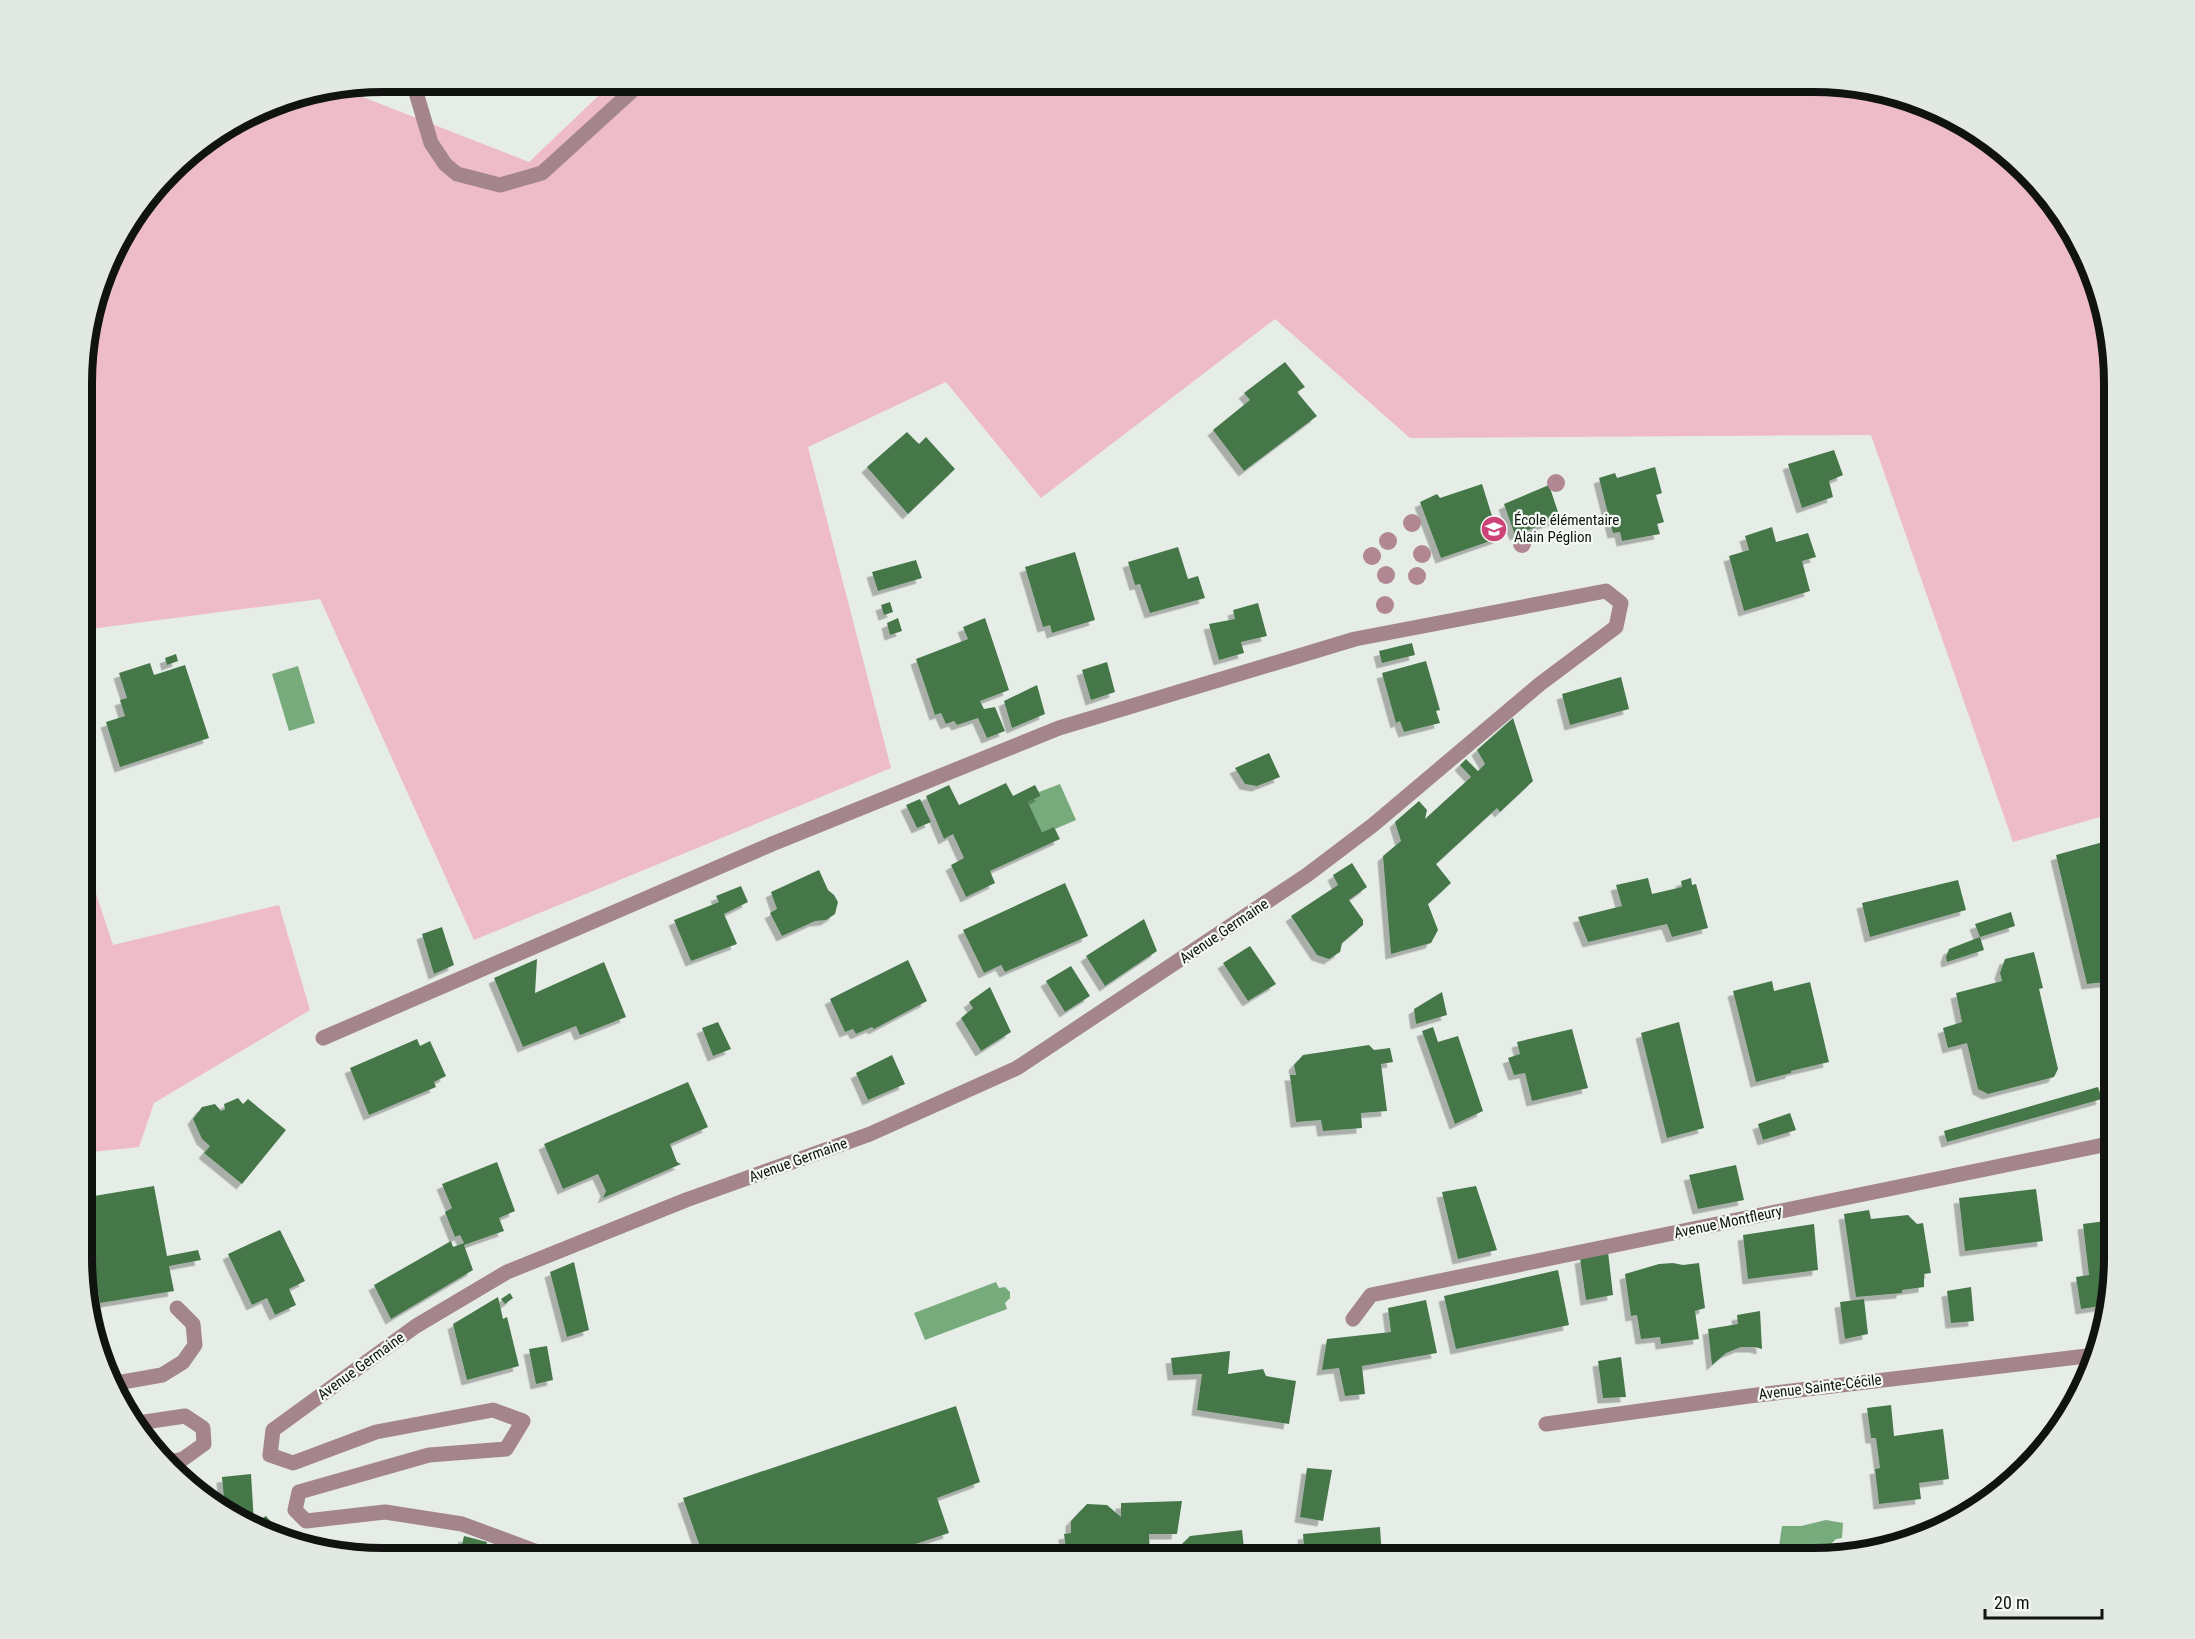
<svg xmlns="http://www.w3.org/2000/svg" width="2195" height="1639" font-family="'Roboto Condensed',sans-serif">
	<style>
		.green { fill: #eebbc8 }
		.water { fill: #77ab7c }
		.building { fill: #45774a; filter: url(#shadow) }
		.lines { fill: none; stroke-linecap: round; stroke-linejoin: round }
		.minor { stroke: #a4858c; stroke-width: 15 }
		.tree { fill: #b18794 }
		.labels { text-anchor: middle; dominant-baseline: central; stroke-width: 4.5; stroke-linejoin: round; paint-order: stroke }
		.poi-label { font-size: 15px; fill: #111311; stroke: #f4faf4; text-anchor: start }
		.street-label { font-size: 15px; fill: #111311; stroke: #f4faf4 }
		.rim { fill: none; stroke: #111311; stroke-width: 8 }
	</style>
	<defs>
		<filter id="shadow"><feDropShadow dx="-5.5" dy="5.5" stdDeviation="0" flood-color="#0004"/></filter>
	</defs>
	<rect width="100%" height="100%" fill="#e6ede7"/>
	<path class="green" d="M614,81l1218,1 95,22 84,52 72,94 21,55 10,77v431l-101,29 -142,-407 -461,3 -135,-119 -234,179 -95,-116 -138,65 83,321 -417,172 -154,-341 -237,31 1,-287 37,-111 63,-76 101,-59 48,-8 22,5 174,68z
		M83,854l30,91 166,-40 31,105 -156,93 -15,44 -57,6z"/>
	<path class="water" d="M298,666l17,57 -26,8 -17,-57z
		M1060,784l16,36 -21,9 -1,-2 -12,5 -14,-30 13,-6 -2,-4z
		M996,1282l3,6 6,-1 5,5v6l-5,5 2,6 -82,31 -11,-27z
		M1826,1520l17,3 -1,15 -6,1 -4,4 1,6c-18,13 -37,7 -54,-3l3,-20h19z"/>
	<path class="building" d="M1285,362l20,25 -8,5 20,24 -73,55 -31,-41 37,-30 -6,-7z
		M907,432l12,12 7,-7 29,32 -47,45 -41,-47z
		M1834,450l9,25 -14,6 4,16 -31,11 -14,-44z
		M1655,467l7,26 -6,2 8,27 -7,2 3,10 -38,7 -2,-9 -7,1 -14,-55 16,-5 2,5z
		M1482,484l17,54 -58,20 -21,-56 17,-8 3,4z
		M1549,485l11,33 -45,17 -11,-31z
		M1772,527l4,15 32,-9 8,24 -14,4 8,30 -66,20 -15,-55 20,-6 -4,-14z
		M1178,547l10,32 10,-3 7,22 -55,15 -10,-29 -5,1 -7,-23z
		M1075,552l20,68 -43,13 -2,-8 -7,2 -18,-60z
		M916,560l6,18 -44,13 -6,-19z
		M890,602l3,10 -9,3 -3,-10z
		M1258,603l9,33 -26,6 3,11 -25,7 -10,-36 26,-5 -2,-9z
		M898,618l4,13 -12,4 -3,-12z
		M985,618l24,72 -29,11 4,8 11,-2 10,24 -18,7 -9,-20 -21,7 -3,-4 -8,3 -5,-11 -6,2 -19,-56 52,-20 -5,-12z
		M1412,643l3,12 -33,8 -3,-12z
		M176,654l2,7 -11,4 -2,-7z
		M1426,661l14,49 -4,1 4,12 -36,9 -4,-11 -4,2 -14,-50z
		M1107,662l8,30 -24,8 -9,-30z
		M150,663l4,12 31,-10 24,73 -89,29 -14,-45 19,-6 -5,-16 7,-2 -8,-25z
		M1621,677l8,32 -59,16 -8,-31z
		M1037,685l8,29 -33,14 -8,-27z
		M1513,718l20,63 -33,31 -3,-4 -61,56 15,19 -23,21 10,26 -7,13 -40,11 -8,-98 18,-15 -6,-19 24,-21 8,9 -2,9 46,-42 -11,-12 6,-6 12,12 7,-7 -8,-14z
		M1269,753l11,24 -23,9 -12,-2 -10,-16z
		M1006,783l7,13 22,-11 6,11 -13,6 14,30 12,-5 6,12 -70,32 5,12 -29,14 -15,-32 13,-7 -11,-24 -9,5 -18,-43 23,-11 10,20z
		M920,799l11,23 -14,6 -11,-23z
		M2114,839v142l-27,3 -31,-129z
		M1352,863l15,24 -18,13 14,20v5l-21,18 -2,9 -11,7 -12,-4 -26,-39 47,-31 -5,-10z
		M819,870l9,20 6,5 4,7 -3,12 -9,6 -11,1 -33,15 -12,-23 7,-4 -6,-17z
		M1648,878l4,16 30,-7 -1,-6 10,-3 1,7 4,-1 12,44 -36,9 -5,-13 -79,18 -10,-25 44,-11 -6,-21z
		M1958,880l8,30 -96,27 -8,-34z
		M1065,883l23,53 -83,36 -4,-7 -17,8 -21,-43z
		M741,886l7,16 -24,12 13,30 -46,17 -17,-41 45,-18 -3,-6z
		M2011,912l4,14 -35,11 -5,-13z
		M1144,919l13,32 -52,35 -19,-30z
		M442,927l12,38 -20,9 -12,-40z
		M1980,937l4,13 -37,12 -1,-5 3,-8z
		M1250,946l26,38 -28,17 -25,-38z
		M2034,952l9,36 -4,1 19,80 -4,8 -66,17 -10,-5 -11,-46 -19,5 -5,-20 19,-6 -6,-29 46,-12 -2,-8 5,-14z
		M537,959l-2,34 69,-31 22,55 -46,18 -4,-9 -53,21 -29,-69z
		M908,960l19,41 -53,28 -2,-2 -16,7 -3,-5 -8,3 -15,-33z
		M1071,966l19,30 -25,16 -19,-31z
		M1772,981l2,10 36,-9 19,80 -38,9v2l-35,9 -23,-91z
		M990,987l21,45 -30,19 -20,-33 12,-10 -4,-6z
		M1442,992l5,23 -31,9 -2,-15z
		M718,1022l13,27 -18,7 -11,-28z
		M1679,1022l25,106 -37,10 -26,-105z
		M1433,1027l5,15 20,-6 25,75 -28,13 -33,-93z
		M1572,1029l16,59 -56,13 -7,-28 -11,2 -6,-17 12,-4 -3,-12z
		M417,1039l3,7 10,-5 16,35 -12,6 2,5 -67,28 -19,-47z
		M2113,1044v18h-1l-3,-16z
		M1369,1045l5,5 16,-2 3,14 -12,2 6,47 -26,2 1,15 -39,3 -2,-11 -25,2 -6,-47h6l-2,-10 9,-10z
		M892,1055l13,29 -37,16 -12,-27z
		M2113,1072v16l-4,-15z
		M688,1082l20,45 -38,17 7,18 4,2 -78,34 3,-7 -8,-17 -35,15 -19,-45z
		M2098,1087l4,12 -155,43 -3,-11z
		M238,1098l5,6 5,-5 38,31 -44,54 -38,-31 6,-7 -8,-7 -9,-20 9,-12 13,-3 6,7 4,-2 -1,-5z
		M1790,1113l6,17 -33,10 -5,-16z
		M497,1162l18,49 -16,7 5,13 -40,14 9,25 -82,49 -17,-34 77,-44 2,6 11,-4 -4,-8 -5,2 -10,-25 7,-4 -10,-24z
		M1736,1165l8,35 -46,9 -9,-34z
		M154,1186l13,70 31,-6 3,10 -32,6 5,25 -74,12 -4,-24 -13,2 -1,-5v-78z
		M1476,1186l21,64 -39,9 -16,-67z
		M2036,1189l7,52 -78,10 -6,-53z
		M1869,1210l2,9 37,-4 9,9 6,-1 8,50 -7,1v13l-22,3v3l-46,4 -12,-83z
		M2113,1220v56l-6,29 -26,4 -5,-32 13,-2 -6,-51z
		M1814,1224l4,46 -70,9 -5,-44z
		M280,1230l25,51 -16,8 7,16 -21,10 -8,-17 -15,7 -24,-51z
		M1608,1252l5,43 -27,5 -6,-42z
		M574,1262l15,68 -22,7 -17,-65z
		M1673,1263l10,2 16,-2 6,45 -10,3 4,28 -38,5 -1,-7 -19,2 -4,-24 -6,1 -6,-42 34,-10z
		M1558,1270l11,55 -113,24 -12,-53z
		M1971,1287l3,34 -23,2 -4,-32z
		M510,1293l3,5 -8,6 -4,-5z
		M498,1297l5,22 4,-2 12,49 -52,14 -14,-56z
		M1864,1299l4,35 -23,5 -5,-37z
		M1426,1300l11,53 -75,13 3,28 -20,2 -6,-28 -17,2 5,-31 64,-7 -3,-24z
		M1760,1311l2,38 -7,-2h-14l-15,6 -14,12 -4,-36 30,-5 -1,-9z
		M547,1346l6,34 -17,4 -7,-35z
		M1230,1351l-2,23 35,-5 3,7 30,5 -7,43 -92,-14 5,-36 -29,1 -2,-17z
		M1621,1357l5,40 -23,1 -5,-37z
		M1891,1405l3,31 49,-7 6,50 -30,4 2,16 -42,5 -4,-35 5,-1 -4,-30h-5l-4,-30z
		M956,1406l24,76 -43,16 12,35 -76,25h-169l-21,-60z
		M1307,1468l25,2 -9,51 -23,-4z
		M251,1474l3,49 12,-7 14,16 -1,6 -11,-3 -43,-26 -3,-32z
		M1182,1501l-5,33h-28l1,24h-102v-3h19l-3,-21 7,-1v-12l16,-17 20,1 14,12v-14z
		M1380,1527l2,31h-77l-2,-24z
		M1242,1530l3,28h-65v-12l10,-10z
		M464,1536l23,6 -3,15h-39l2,-7 13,3z"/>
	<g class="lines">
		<path class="minor" d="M411,81l4,8 16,54 14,21 12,10 43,11 42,-12 101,-92
			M323,1038l449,-194 287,-116 296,-89 251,-48 15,12 -5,24 -76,57 -167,141 -66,50 -290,193 -147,66 -184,66 -179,72 -91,54 -143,104 -3,25 23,8 83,-31 117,-22 30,11 -17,28 -77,6 -130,37 -4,18 11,11 79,-9 77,12 89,33
			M1353,1319l18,-24 742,-152
			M111,1384l51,-9 21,-13 12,-17 -2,-21 -16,-16
			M138,1423l47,-7 18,12 1,16 -21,15 -15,3
			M1546,1424l203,-28 346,-41"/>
	</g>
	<g class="tree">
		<circle cx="1556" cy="483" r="9"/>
		<circle cx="1412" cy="523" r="9"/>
		<circle cx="1388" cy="541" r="9"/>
		<circle cx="1522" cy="544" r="9"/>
		<circle cx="1422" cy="554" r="9"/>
		<circle cx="1372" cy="556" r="9"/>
		<circle cx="1386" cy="575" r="9"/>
		<circle cx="1417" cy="576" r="9"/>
		<circle cx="1385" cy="605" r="9"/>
	</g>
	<defs>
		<symbol id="school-disc" viewBox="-11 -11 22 22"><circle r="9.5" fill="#ce4377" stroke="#f4faf4"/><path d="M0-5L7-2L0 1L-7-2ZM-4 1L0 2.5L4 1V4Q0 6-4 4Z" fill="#fff"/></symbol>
	</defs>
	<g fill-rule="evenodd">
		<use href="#school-disc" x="1479" y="514" width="30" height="30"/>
	</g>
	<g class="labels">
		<g class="poi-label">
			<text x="1514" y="520">École élémentaire<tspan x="1514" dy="17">Alain Péglion</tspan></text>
		</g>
		<g class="street-label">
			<text transform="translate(1224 931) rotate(-34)">Avenue Germaine</text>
			<text transform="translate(798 1160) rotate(-20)">Avenue Germaine</text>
			<text transform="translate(1728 1222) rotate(-12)">Avenue Montfleury</text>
			<text transform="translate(361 1366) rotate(-36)">Avenue Germaine</text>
			<text transform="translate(1820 1387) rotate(-7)">Avenue Sainte-Cécile</text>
		</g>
	</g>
	<path d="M0 0H2195V1639H0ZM383 92H1813A291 291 0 0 1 2104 383V1257A291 291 0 0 1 1813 1548H383A291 291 0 0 1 92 1257V383A291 291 0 0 1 383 92Z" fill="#e2e8e2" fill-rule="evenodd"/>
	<path class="rim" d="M383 92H1813A291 291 0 0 1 2104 383V1257A291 291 0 0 1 1813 1548H383A291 291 0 0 1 92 1257V383A291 291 0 0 1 383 92Z"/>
	<path d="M1985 1609v9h117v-9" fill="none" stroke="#111311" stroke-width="3"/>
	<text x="1994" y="1609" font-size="18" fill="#111311" stroke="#f4faf4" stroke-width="4.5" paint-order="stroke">20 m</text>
</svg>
